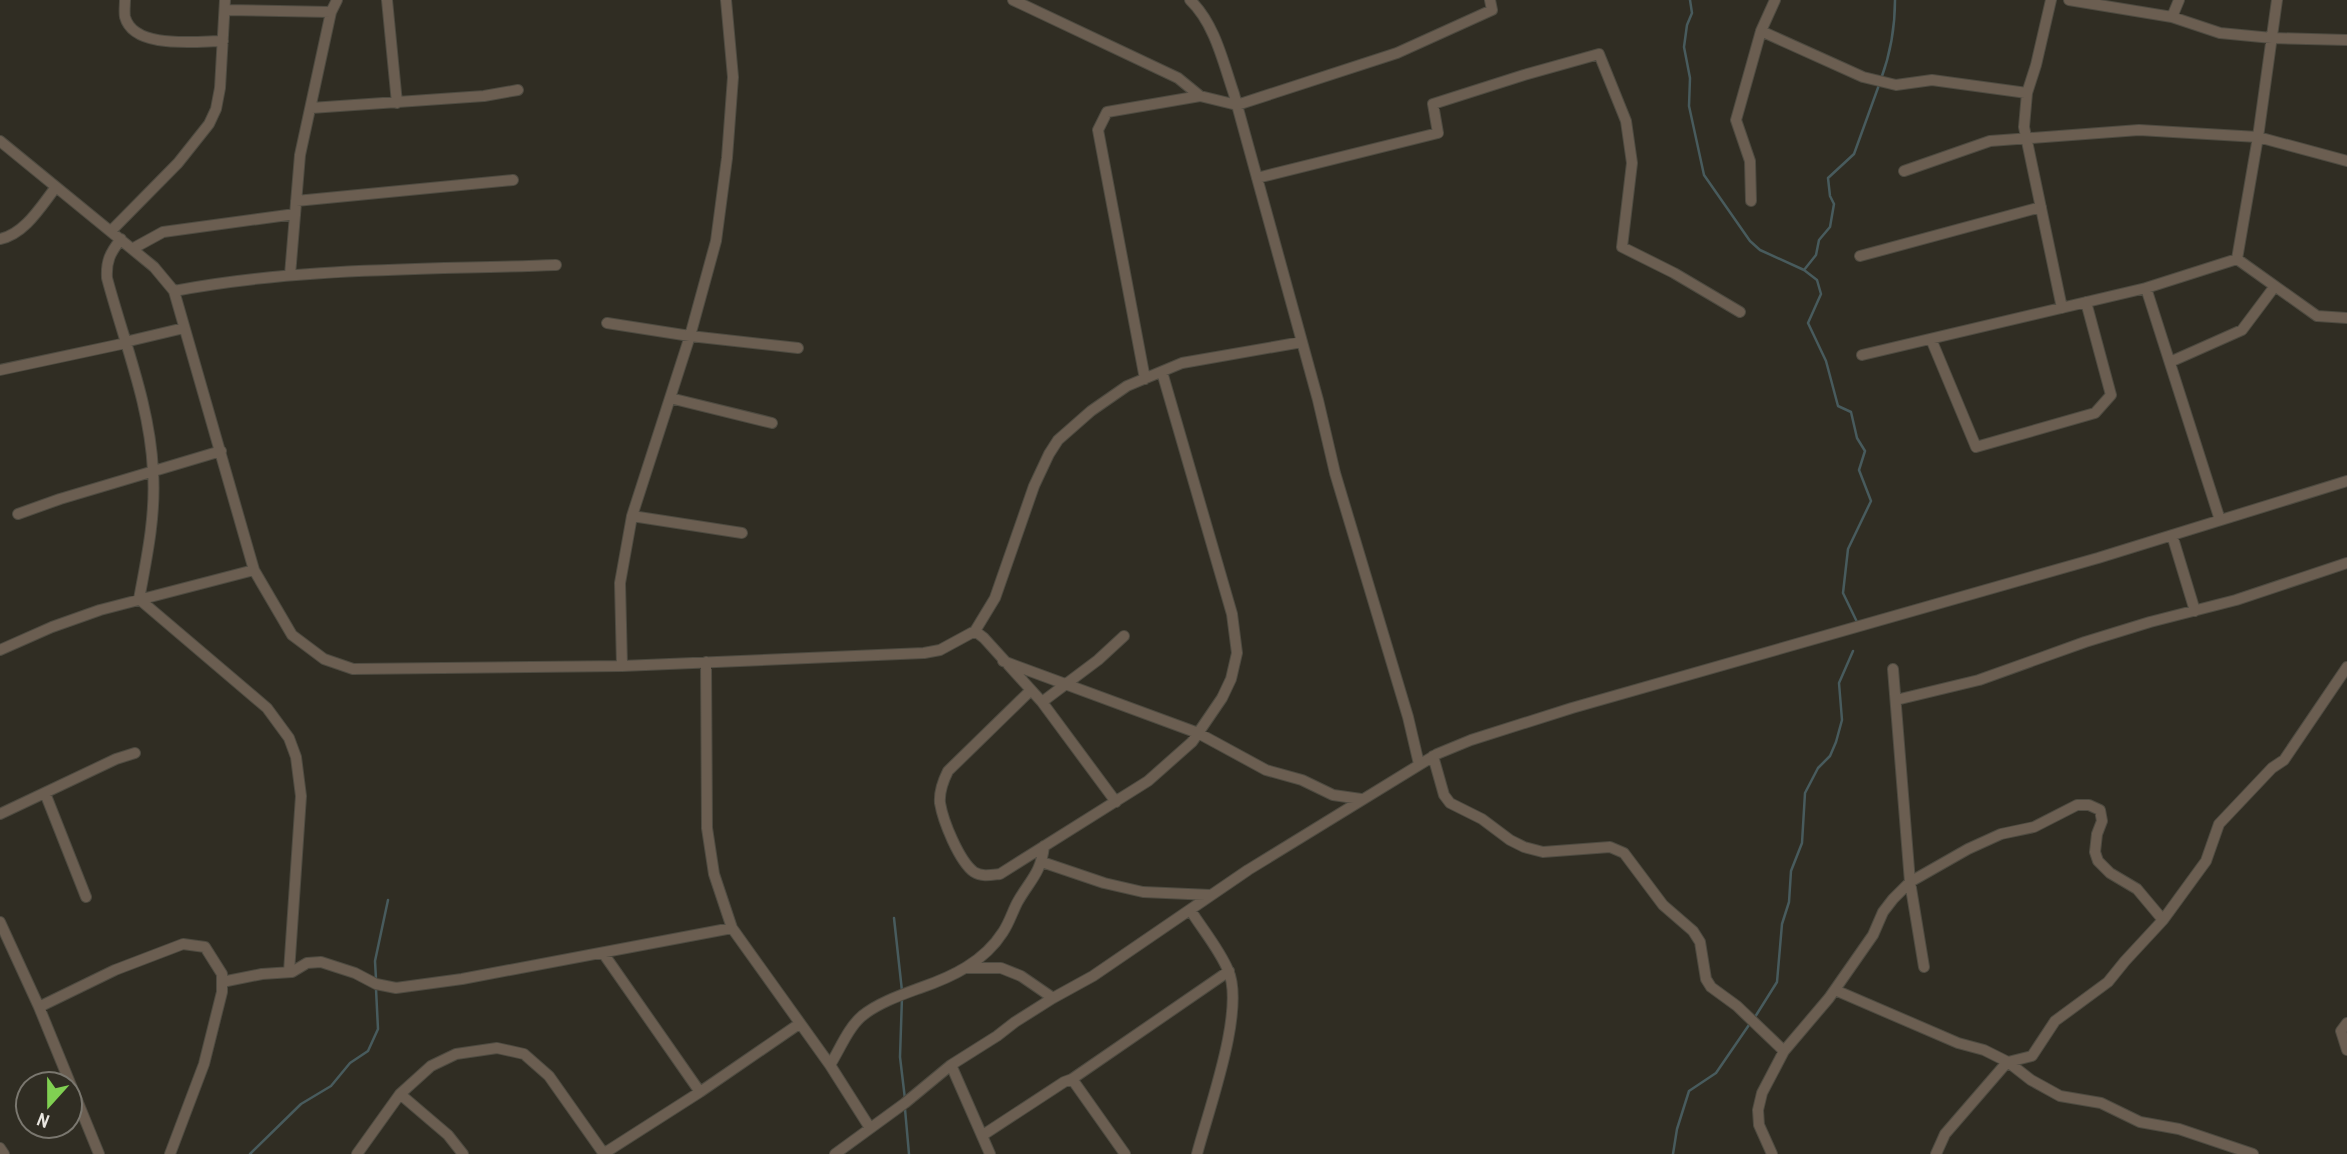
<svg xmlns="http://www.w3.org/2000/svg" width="2347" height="1154" font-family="'Archivo Narrow',sans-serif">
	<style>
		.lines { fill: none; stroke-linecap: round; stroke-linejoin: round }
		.stream { stroke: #485b5d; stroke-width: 2.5 }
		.street-casing { stroke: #4e4b41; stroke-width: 12 }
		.street { stroke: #6b5e51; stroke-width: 10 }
	</style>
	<rect width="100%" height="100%" fill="#302d23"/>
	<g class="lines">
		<path class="stream" d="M1690,0l2,13 -5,12 -3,22 6,31 -1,28 15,69 46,66 10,9 44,20 13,10 4,14 -13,29 18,38 12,45 13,6 6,26 8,13 -6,19 12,31 -23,48 -5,44 14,29
			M1881,79c10,-27 14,-51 14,-79
			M1804,270l12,-15 3,-15 11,-13 4,-23 -4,-8 -2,-18 26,-24 25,-69
			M894,918l8,73
			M376,979l-1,-18 13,-61
			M902,997l-2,60 5,42
			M1755,1017l22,-35 5,-58 7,-22 2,-31 11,-28 3,-50 13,-25 12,-12 6,-14 6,-22 -3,-37 14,-32
			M905,1109l4,45
			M250,1154l51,-50 30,-18 19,-23 18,-12 10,-22 -2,-40
			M1673,1154l4,-25 12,-38 27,-18 35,-51"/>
		<defs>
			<path id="street" d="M125,0c0,5 -1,12 0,17 9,33 72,24 98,24
				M387,0l10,103
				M1013,0l165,78 22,18
				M1190,0c25,24 33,62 44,94l84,306 17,73 73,244 11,47
				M2051,0l-15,65 -9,28 -3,34 38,181
				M2069,0l103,17 48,16 52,5 75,2
				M225,10l106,2
				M2172,17l7,-17
				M1761,31l102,46 33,8 36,-5 95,13
				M311,108l173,-12 34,-6
				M0,141l154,126 20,24 80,279 38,65 32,24 29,10 269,-3 302,-13 16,-3 35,-19 20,-33 39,-112 15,-32 9,-14 33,-29 36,-25 55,-23 120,-21
				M1904,171l86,-30 149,-11 119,7 89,24
				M1257,178l181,-45 -5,-29 91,-29 75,-21 27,67 6,42 -10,84 52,26 66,39
				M296,201l217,-21
				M1751,201l-1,-40 -14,-41 25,-89 14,-31
				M111,231l67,-68 31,-39 7,-15 4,-21 5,-88
				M0,239c25,-5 41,-33 56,-52
				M121,239c-11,14 -15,22 -14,39 17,64 43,127 46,193 3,43 -6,86 -14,128l128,109 22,30 7,19 5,39 -12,176
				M132,249l31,-17 132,-18
				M1860,256l181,-49
				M2237,259l80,57 30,2
				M290,275l10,-120 31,-143 6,-12
				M2146,288l74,232
				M174,291c125,-24 255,-21 382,-26
				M607,323l83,13 108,12
				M1931,339l45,108 119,-34 16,-18 -25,-93
				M125,342l59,-14
				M1862,355l284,-67 91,-29 21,-122 19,-137
				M2170,362l72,-32 33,-44
				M0,370l126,-27
				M1145,379l-47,-249 9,-18 93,-16 37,9 160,-52 95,-43 -2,-10
				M670,398l102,25
				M18,514l42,-15 161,-48
				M632,516l110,17
				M2172,535l23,76
				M975,631l9,7 58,64 74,100
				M0,650l52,-23 48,-17 154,-40
				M1003,661l195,72 68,37 36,10 31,15 28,4
				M706,662l1,166 7,46 18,54 98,137 40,63
				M622,666l-2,-83 12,-67 58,-180 26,-95 11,-83 6,-81 -7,-77
				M1893,669l17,213 14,85
				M1030,691l-82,80c-5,10 -9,21 -8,32 3,18 19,58 34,69 8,5 17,3 26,2l148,-93 44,-39 30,-44 9,-19 6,-26 -5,-39 -70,-242
				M1896,700l83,-20 106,-38 65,-20 86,-22 111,-37
				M1042,702l56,-42 26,-24
				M1433,756l11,39 6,8 32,16 28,21 14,7 19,5 67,-5 14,6 39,52 30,26 7,11 6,37 5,8 26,19 47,45
				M45,793l41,104
				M0,814l116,-55 19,-6
				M1042,862l62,21 39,9 68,3
				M1191,911c12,19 28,38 37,59 18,39 -20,141 -31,184
				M0,922l39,85 60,147
				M603,953l97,139
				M967,968h34l20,8 32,22
				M222,982l40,-8 30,-2 15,-9 14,-1 34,11 21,11 20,4 66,-9 270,-51
				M1835,990l123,53 26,7 24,12 23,18 29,16 41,7 39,19 39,7 74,25
				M39,1007l76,-37 68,-26 22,3 17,27v18l-18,72 -34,90
				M2347,1023l-6,8 6,19
				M830,1065c10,-16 18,-37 32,-49 16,-13 39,-21 58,-28 32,-11 64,-26 83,-56 6,-9 9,-19 14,-29 12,-22 24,-29 27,-57
				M951,1065l39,89
				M1072,1079l53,75
				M400,1094l48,41 15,19
				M983,1135l81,-53 8,-3 157,-108
				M0,1148l4,6
				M357,1154l43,-60 31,-28 25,-12 41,-6 27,6 25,22 55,78
				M603,1154l97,-62 99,-68
				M835,1154l70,-51 46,-38 46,-29 18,-14 38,-24 40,-22 155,-106 189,-116 34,-14 101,-32 526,-150 249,-77
				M1772,1154l-13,-29 -1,-15 4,-17 22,-42 45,-53 44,-63 10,-23 10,-13 17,-17 58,-33 33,-15 33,-7 43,-22h12l11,5 2,11 -5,13 -2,18 3,9 12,12 27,16 26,31
				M1936,1154l9,-20 58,-67 5,-5 24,-6 23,-35 53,-39 17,-21 38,-41 43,-59 13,-37 53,-56 12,-8 63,-93"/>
		</defs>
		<use href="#street" class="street-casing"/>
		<use href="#street" class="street"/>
	</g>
	<g transform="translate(49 1105) rotate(201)"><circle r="33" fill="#302d23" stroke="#7a776f" stroke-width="2"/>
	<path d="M0-5L12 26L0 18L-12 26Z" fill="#80d052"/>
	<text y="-10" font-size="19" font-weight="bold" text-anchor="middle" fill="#e9e6e0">N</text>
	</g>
</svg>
